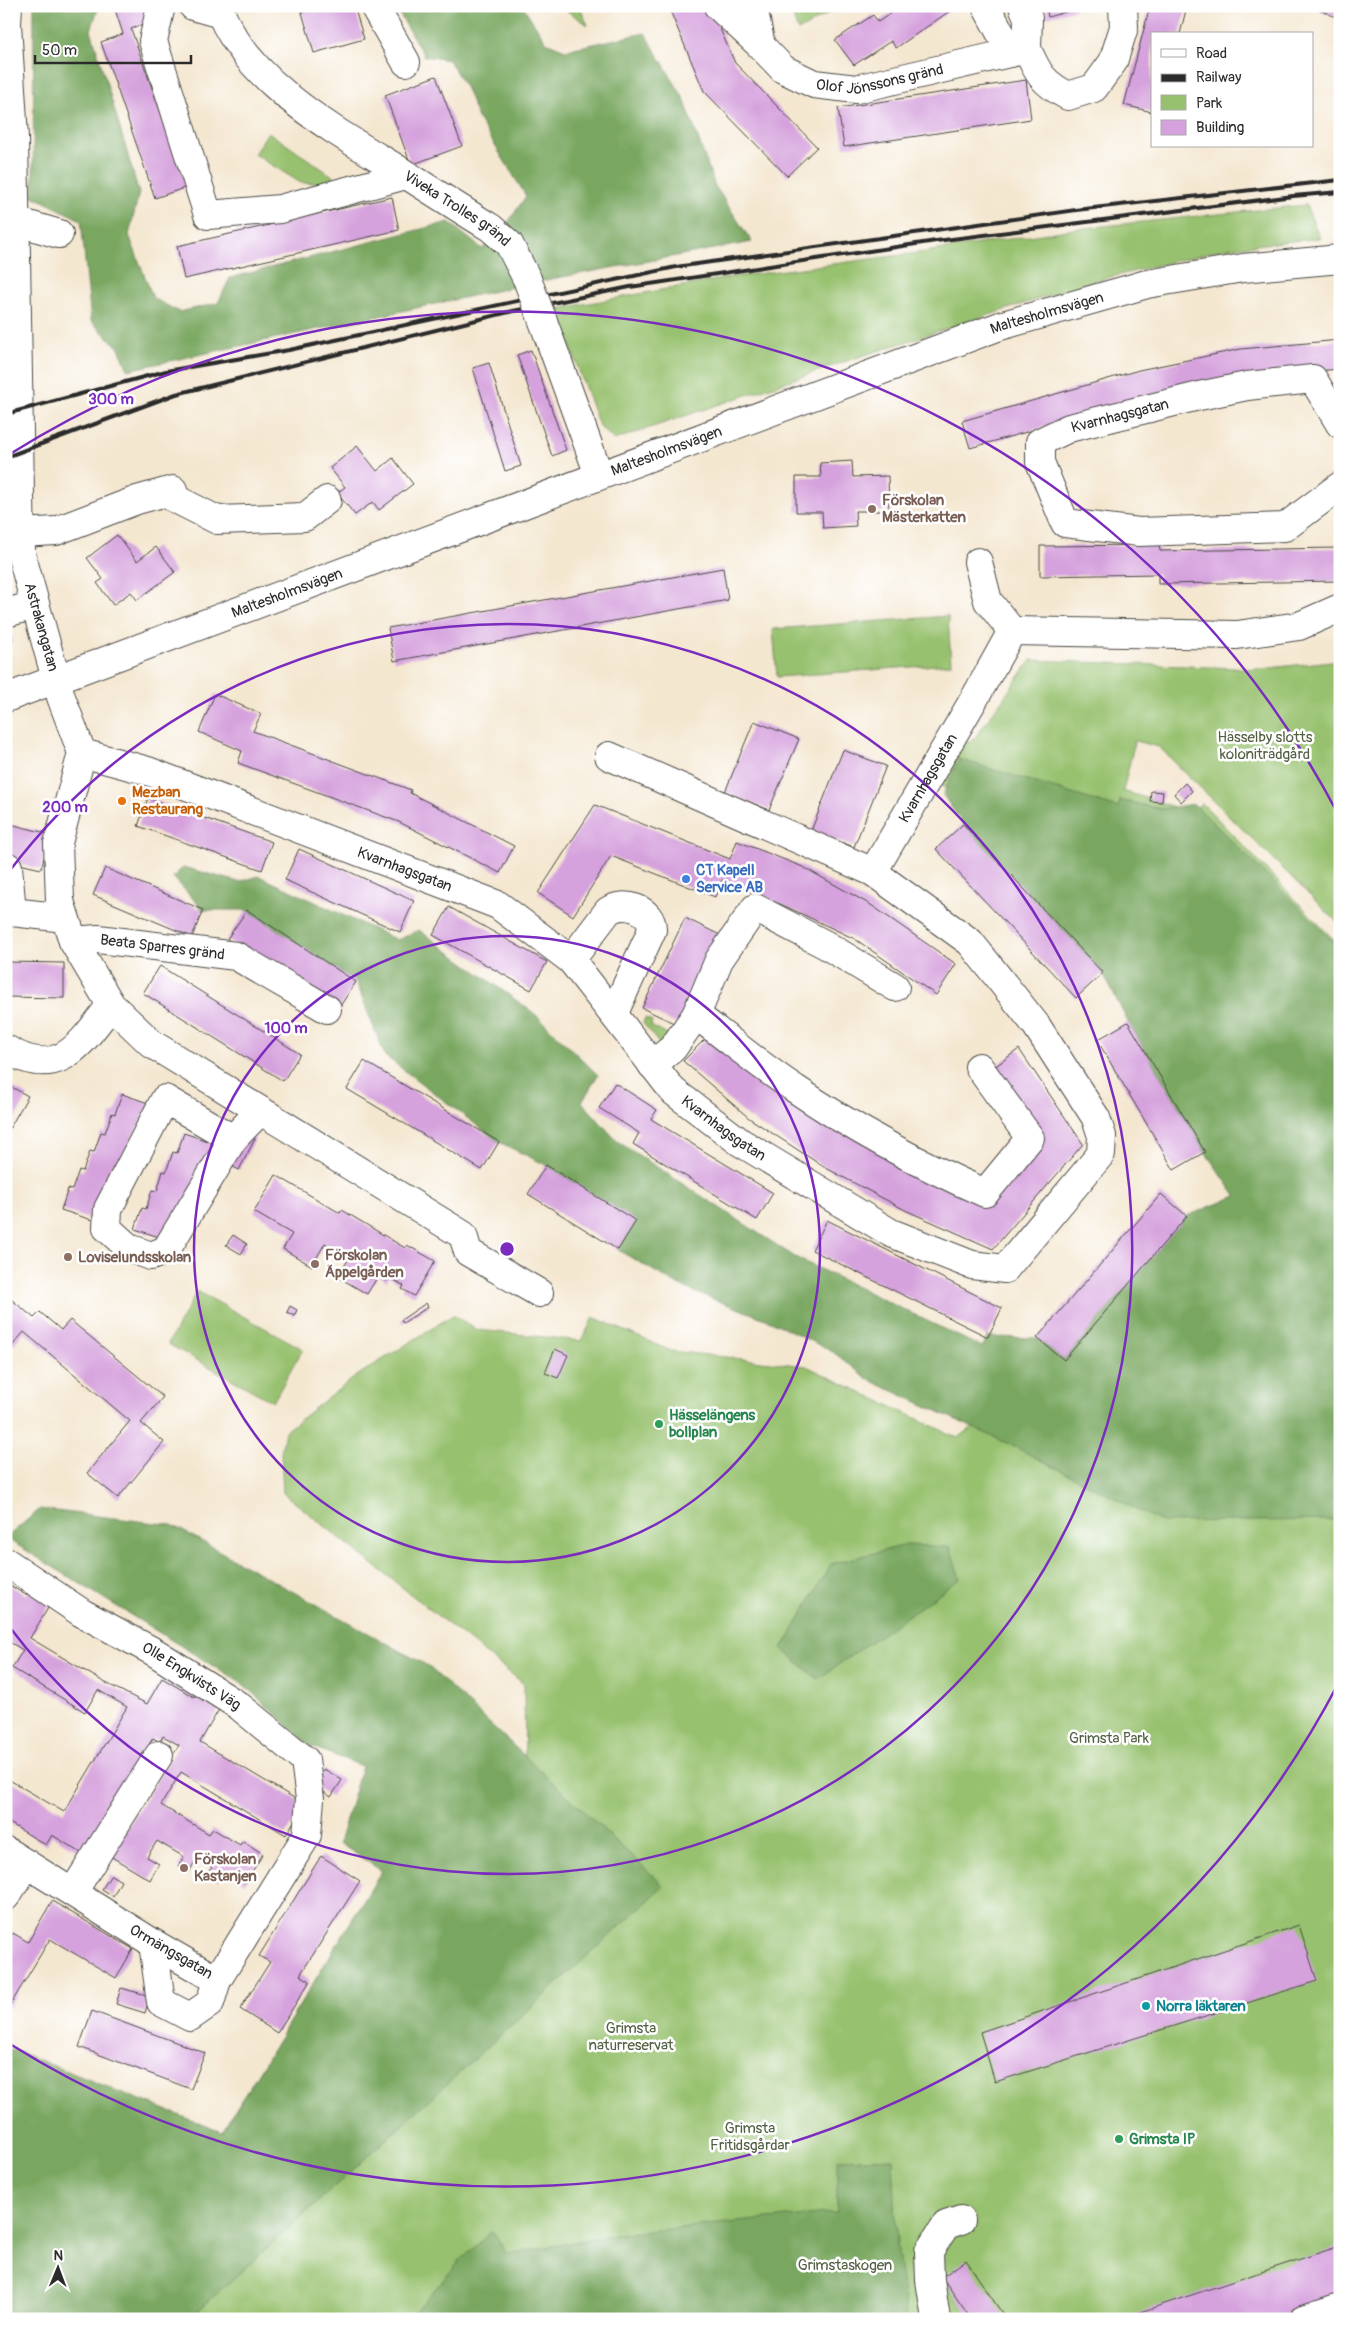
<svg xmlns="http://www.w3.org/2000/svg" width="1346" height="2325" font-family="Pangolin,sans-serif">
	<style>
		.green { fill: #97c16e; stroke: #61764c }
		.forest { fill: #79a761; stroke: #526946 }
		.building { fill: #d5a2dd }
		.lines { fill: none; stroke-linecap: round; stroke-linejoin: round }
		.minor-casing { stroke: #494744; stroke-width: 30 }
		.minor { stroke: #fff; stroke-width: 28 }
		.rail { stroke: #2b2b2b; stroke-width: 4 }
		.minor-bridge-casing { stroke: #494744; stroke-width: 30; stroke-linecap: butt }
		.minor-bridge { stroke: #fff; stroke-width: 28 }
		.ring { fill: none; stroke: #7b2cbf; stroke-width: 2.5 }
		.education-dot { fill: #8d6e63; stroke: #fff; stroke-width: 2 }
		.food-dot { fill: #e8710a; stroke: #fff; stroke-width: 2 }
		.shop-dot { fill: #3f7fe0; stroke: #fff; stroke-width: 2 }
		.leisure-dot { fill: #2e9e5b; stroke: #fff; stroke-width: 2 }
		.culture-dot { fill: #0f9aa8; stroke: #fff; stroke-width: 2 }
		.labels { text-anchor: middle; dominant-baseline: central; stroke-width: 5; stroke-linejoin: round; paint-order: stroke }
		.street-label { font-size: 15px; fill: #2b2b2b; stroke: #fff }
		.education-label { font-size: 15px; font-weight: bold; fill: #785e54; stroke: #fff; text-anchor: start }
		.park-label { font-size: 15px; fill: #516042; stroke: #fff }
		.food-label { font-size: 15px; font-weight: bold; fill: #c56008; stroke: #fff; text-anchor: start }
		.shop-label { font-size: 15px; font-weight: bold; fill: #366cbe; stroke: #fff; text-anchor: start }
		.leisure-label { font-size: 15px; font-weight: bold; fill: #27864d; stroke: #fff; text-anchor: start }
		.culture-label { font-size: 15px; font-weight: bold; fill: #0d838f; stroke: #fff; text-anchor: start }
		.centre { fill: #7b2cbf; stroke: #fff; stroke-width: 2.5 }
		.ring-label { font-size: 15px; text-anchor: middle; font-weight: bold; fill: #7b2cbf; stroke: #fff; stroke-width: 5; stroke-linejoin: round; paint-order: stroke }
	</style>
	<rect width="100%" height="100%" fill="#fff"/>
	<filter id="ink" filterUnits="userSpaceOnUse"><feTurbulence type="fractalNoise" baseFrequency=".02" numOctaves="2"/><feDisplacementMap in="SourceGraphic" scale="10" xChannelSelector="R" yChannelSelector="G"/><feConvolveMatrix kernelMatrix="1 2 1 2 8 2 1 2 1" color-interpolation-filters="sRGB"/></filter>
	<filter id="wash" filterUnits="userSpaceOnUse"><feTurbulence type="fractalNoise" baseFrequency=".0096" numOctaves="4" result="noise"/><feDisplacementMap in="SourceGraphic" scale="20" xChannelSelector="R" yChannelSelector="G"/><feGaussianBlur stdDeviation="1.12" result="paint"/><feColorMatrix in="noise" values="0 0 0 0 0 0 0 0 0 0 0 0 0 0 0 0 0 1.4 0 .05"/><feComposite in="paint" operator="in"/></filter>
	<g filter="url(#wash)">
		<rect width="100%" height="100%" fill="#f4e7d0"/>
		<path class="green" d="M560,6h19l9,19z
			M789,6h52l-43,25z
			M268,132l66,45 -1,6h-32l-47,-29z
			M1306,205l14,33 -92,10 -137,34 -232,75 -245,83 -15,-14 -42,-117 175,-32 193,-25 149,-23z
			M948,616l3,48 -174,13 -4,-48z
			M1031,660l230,9 79,-9v265l-181,-178 -24,-6 -12,50 67,21 12,-9 138,143v1373h-1334v-271l15,9 201,75 160,-261 143,-107 -1,-80 -241,-191 -2,-40 4,-22 70,-54 98,-62 25,15 104,11 11,-24 78,34 135,15 152,72 67,-50 89,-24 159,-192 -121,-250 -215,-139 25,-43 9,3z
			M645,1018l7,3 -1,5 20,11 -11,8 -17,-22z
			M197,1291l106,58 -30,53 -105,-58z"/>
		<path class="forest" d="M34,6h65l-8,24 48,163 -10,42 24,63 26,14 39,-9 12,-25 219,-56 33,27 27,-28 17,-25 -48,-78 -12,-29 -17,-29 -25,-4 -29,-50h128l23,36 19,8 80,-17 39,66 31,87 37,56 -201,37 -423,91 -9,-22 -28,-27 -10,-101 -48,-24z
			M959,759l159,49 2,-8 41,9 33,-5 146,144v572l-179,2 -150,-77 -140,-64 -38,-29 -60,-30 -93,-36 -62,-36 17,-29 -89,-56 -47,-23 -114,-86 -29,-74 -109,-72h-44l-30,-33 10,-10 56,15 20,-6 138,64 22,-10 115,83 64,62 -16,27 35,39 178,116 186,90 7,-10 49,1 27,22 123,-144 49,-20 -31,-44 -77,-130 -25,-49 -140,-149 -20,-29z
			M40,1509l132,16 256,141 236,220 -475,433h-183v-272l216,85 160,-261 -43,-28 23,-77 -52,-20 -66,-61 -238,-147z
			M906,1545l44,2 10,32 -142,100 -36,-30 49,-85z
			M893,2158l4,86 10,75h-499l53,-59 31,-29 15,23 112,-20 218,-22v-52z"/>
		<g id="blocks">
			<path class="building" d="M114,6h33l5,16 -21,7 56,158 -32,11 -54,-156 22,-8z
				M300,6h54l10,33 -50,14z
				M668,6h42l25,57 82,84 -30,29 -83,-85z
				M901,6h56l-61,42 -5,-7 -37,24 -19,-25 38,-25 5,7z
				M1046,6h29l1,3 -28,8z
				M1150,6h37l-7,28h-28v78l-28,-7z
				M1311,6h29v13z
				M436,76l26,70 -51,19 -26,-70z
				M1026,80l5,39 -187,28 -6,-39z
				M392,197l7,33 -215,49 -7,-33z
				M1340,340v29l-97,8 -96,21 -177,50 -8,-27 177,-51 102,-21z
				M531,350l35,100 -14,6 -35,-101z
				M489,363l32,103 -16,5 -32,-103z
				M357,446l20,25 16,-13 20,26 -34,26 -6,-8 -18,13 -18,-22 8,-6 -15,-19z
				M852,461l1,16 35,-1 1,35h-34l1,15 -33,2 -1,-16h-26v-35h25l-1,-14z
				M117,535l20,26 19,-14 19,25 -38,28 -6,-8 -18,13 -16,-22 6,-4 -16,-21z
				M1159,545l1,6 178,-3 1,33 -181,3v-10l-118,2v-30z
				M723,568l5,32 -334,61 -6,-33z
				M6,625h2l5,15 -7,2z
				M215,694l46,20 -8,17 158,59 -1,3 104,53 -14,27 -101,-51 -161,-59 4,-12 -43,-19z
				M754,721l45,18 -30,71 -44,-18z
				M843,750l43,16 -32,81 -43,-16z
				M1185,783l7,8 -11,11 -7,-8z
				M1151,791l12,1 -1,10 -12,-1z
				M148,798l124,44 -10,28 -124,-44z
				M595,805l135,54 7,-18 66,26 68,38 85,59 -20,31 -81,-56 -68,-32 -65,-27 -7,17 -104,-41 -38,60 -35,-23z
				M6,823l44,11 -9,35 -35,-8z
				M963,824l140,149 -27,25 -140,-149z
				M299,849l115,52 -14,31 -115,-52z
				M105,868l98,42 -11,27 -99,-42z
				M449,907l98,55 -16,28 -98,-55z
				M247,910l109,72 -20,30 -109,-73z
				M685,918l37,18 -44,89 -36,-17z
				M6,962l58,1v35l-58,-1z
				M160,966l140,88 -17,27 -140,-88z
				M1128,1022l77,130 -31,18 -77,-130z
				M710,1034l275,168 52,-65 -44,-69 26,-19 64,95 -90,105 -88,-39 -81,-43 -75,-49 -66,-57z
				M364,1061l135,81 -17,28 -135,-81z
				M615,1083l42,27 -6,9 122,74 -16,27 -124,-76 6,-11 -40,-25z
				M6,1084l22,12 -20,35 -2,-1z
				M122,1094l29,10 -53,95 -6,21 -31,-10 7,-21 4,1 7,-20 4,1 7,-20 4,1 7,-20 4,1 7,-20 3,1z
				M184,1133l29,10 -6,20 -42,76 -30,-10 7,-21 4,1 6,-19 5,1 6,-20 3,1 7,-20 4,1z
				M247,1134l8,5 -16,31 -9,-5z
				M546,1165l90,56 -18,29 -90,-56z
				M276,1175l64,38 2,-3 63,38 2,-3 28,16 -21,35 -12,-7 2,-3 -15,-9 -2,4 -9,-5 -11,18 -29,-17 11,-19 -24,-15 -13,23 -29,-17 9,-15 -38,-22z
				M1161,1194l26,22 -123,144 -27,-22z
				M827,1220l175,88 -14,29 -176,-87z
				M233,1235l14,9 -6,10 -15,-9z
				M6,1295l28,23 6,-6 21,18 9,-10 93,77 -22,26 23,19 -46,56 -31,-25 43,-52 -106,-89 -18,21z
				M426,1303l2,4 -25,16 -2,-3z
				M290,1306l7,4 -3,6 -7,-4z
				M555,1349l13,6 -10,23 -13,-5z
				M6,1583l20,12 3,-5 22,13 -21,35 72,43 45,23 15,-26 32,19 3,-5 24,14 -21,36 104,62 -18,31 -105,-63 -20,33 48,29 4,-5 27,16 3,-4 20,13 -18,29 -20,-12 -7,10 -11,-7 5,-7 -15,-9 -8,14 -11,-6 6,-9 -27,-16 -10,16 12,7 -9,16 -40,-24 69,-111 -16,-9 -3,6 -7,-4 -70,116 -31,-19 -6,10 -40,-24v-43l58,34 63,-105 -29,-17 -13,22 -73,-44 11,-18 -17,-10z
				M324,1769l18,11 -11,17 -17,-12z
				M321,1856l39,25 -60,94 10,6 -33,52 -37,-24 30,-47 -11,-6z
				M111,1875l10,6 -8,15 -11,-7z
				M52,1901l81,48 -17,29 -66,-39 -44,73v-68l7,-11 15,9z
				M1299,1925l18,56 -322,101 -15,-50z
				M121,1988l29,8 -5,17 -29,-9z
				M92,2011l113,42 -14,36 -112,-42z
				M1340,2246v51l-68,22h-136l-2,-5z
				M966,2260l38,56 -5,3h-28l-29,-42z"/>
		</g>
	</g>
	<g filter="url(#ink)">
		<use href="#blocks" fill-opacity="0" stroke="#494744" stroke-width="1"/>
		<g class="lines">
			<defs>
				<g id="minor">
					<path id="s1" d="M8,6l-1,18 7,114 7,415 40,144 21,56 66,18 350,134 73,55 102,131 67,51 151,91 81,32 33,4 96,-115 1,-18 -6,-18 -60,-93 -66,-83 -97,-70 104,-178 35,-63 225,4 62,-9 41,-18"/>
					<path d="M161,6l-8,35 55,174 72,-6 126,-34"/>
					<path d="M193,6l28,8"/>
					<path id="s2" d="M218,6c26,73 110,121 173,159 33,21 66,42 100,63l18,16 18,35"/>
					<path d="M374,6l32,56"/>
					<path id="s3" d="M718,6l43,40 22,23 31,15 42,5 171,-40c11,25 16,34 41,47l26,-8 19,-26 11,-35 -1,-21"/>
					<path d="M753,6l8,40"/>
					<path d="M986,6l25,47"/>
					<path d="M1023,6l5,12 -1,31"/>
					<path d="M15,221l44,13"/>
					<path d="M543,321l56,154"/>
					<path d="M1340,424l-27,-45 -66,7 -48,10 -130,32 -29,14v20l25,61 74,9 146,-5 55,-41"/>
					<path d="M164,493l53,27 88,-3 22,-17"/>
					<path d="M21,533l35,-2 81,-31 36,-10"/>
					<path d="M978,562l10,39 24,30"/>
					<path d="M6,613l29,-8"/>
					<path id="s4" d="M6,698l994,-372 147,-42 96,-16 97,-9"/>
					<path d="M82,753l-24,90 2,58 13,40 38,64 41,39 311,191 5,17 71,41"/>
					<path d="M609,756l264,116"/>
					<path d="M8,867l4,45 53,6"/>
					<path id="s5" d="M73,941l25,-2 138,17 91,53"/>
					<path d="M571,960l37,-49c16,-11 45,-2 44,19l-38,83"/>
					<path d="M696,1015l23,-55 36,-52 71,37 69,42"/>
					<path d="M6,1049c54,33 75,-6 105,-44"/>
					<path d="M652,1065l21,-17 23,-33c33,24 64,51 98,73 60,41 125,76 191,105l45,-55 -51,-71"/>
					<path d="M233,1139l-67,111 -15,6 -22,-8 -22,-20 1,-19 57,-110 68,40 27,-28"/>
					<path id="s6" d="M6,1562l76,51 74,40 83,53 66,54 5,39 -3,36 -90,145 -64,-37 -147,-92"/>
					<path d="M73,1892l86,-137"/>
					<path d="M6,1896l21,-32"/>
					<path d="M153,1943l8,59 29,15 20,-14 7,-23"/>
					<path d="M936,2319l-6,-39 -1,-29 17,-26 15,-5"/>
					<path d="M1304,2319l36,-12"/>
				</g>
			</defs>
			<use href="#minor" class="minor-casing"/>
			<use href="#minor" class="minor"/>
			<path class="rail" d="M6,414l160,-43 123,-21 387,-83 400,-57 264,-30
				M6,457l170,-63 337,-83 117,-24 306,-46 357,-45 47,-4"/>
			<defs>
				<path id="minor-bridge" d="M527,279l16,42"/>
			</defs>
			<use href="#minor-bridge" class="minor-bridge-casing"/>
			<use href="#minor-bridge" class="minor-bridge"/>
		</g>
	</g>
	<g class="ring">
		<circle cx="507" cy="1249" r="313"/>
		<path d="M8 873A625 625 0 1 1 8 1625"/>
		<path d="M1339 1682A938 938 0 0 1 10 2044M10 454A938 938 0 0 1 1339 816"/>
	</g>
	<g class="education-dot">
		<circle cx="872" cy="509" r="5"/>
		<circle cx="68" cy="1257" r="5"/>
		<circle cx="315" cy="1264" r="5"/>
		<circle cx="184" cy="1868" r="5"/>
	</g>
	<circle class="food-dot" cx="122" cy="801" r="5"/>
	<circle class="shop-dot" cx="686" cy="879" r="5"/>
	<g class="leisure-dot">
		<circle cx="659" cy="1424" r="5"/>
		<circle cx="1119" cy="2139" r="5"/>
	</g>
	<circle class="culture-dot" cx="1146" cy="2006" r="5"/>
	<g class="labels">
		<g class="street-label">
			<text stroke="none"><textPath href="#s3" startOffset="192">Olof Jönssons gränd</textPath></text>
			<text stroke="none"><textPath href="#s2" startOffset="319">Viveka Trolles gränd</textPath></text>
			<text stroke="none"><textPath href="#s4" startOffset="1110">Maltesholmsvägen</textPath></text>
			<text transform="translate(1120 416) rotate(-14)">Kvarnhagsgatan</text>
			<text stroke="none"><textPath href="#s4" startOffset="705">Maltesholmsvägen</textPath></text>
			<text stroke="none"><textPath href="#s4" startOffset="300">Maltesholmsvägen</textPath></text>
			<text stroke="none"><textPath href="#s1" startOffset="624">Astrakangatan</textPath></text>
			<text stroke="none"><textPath href="#s1" startOffset="2470">Kvarnhagsgatan</textPath></text>
			<text stroke="none"><textPath href="#s1" startOffset="1100">Kvarnhagsgatan</textPath></text>
			<text stroke="none"><textPath href="#s5" startOffset="90">Beata Sparres gränd</textPath></text>
			<text stroke="none"><textPath href="#s1" startOffset="1520">Kvarnhagsgatan</textPath></text>
			<text stroke="none"><textPath href="#s6" startOffset="218">Olle Engkvists Väg</textPath></text>
			<text transform="translate(171 1952) rotate(30)">Ormängsgatan</text>
		</g>
		<g class="education-label">
			<text x="882" y="500">Förskolan<tspan x="882" dy="17">Mästerkatten</tspan></text>
			<text x="325" y="1255">Förskolan<tspan x="325" dy="17">Äppelgården</tspan></text>
			<text x="78" y="1257">Loviselundsskolan</text>
			<text x="194" y="1859">Förskolan<tspan x="194" dy="17">Kastanjen</tspan></text>
		</g>
		<g class="park-label">
			<text x="1265" y="737">Hässelby slotts<tspan x="1265" dy="17">koloniträdgård</tspan></text>
			<text x="1109" y="1738">Grimsta Park</text>
			<text x="631" y="2028">Grimsta<tspan x="631" dy="17">naturreservat</tspan></text>
			<text x="750" y="2128">Grimsta<tspan x="750" dy="17">Fritidsgårdar</tspan></text>
			<text x="845" y="2265">Grimstaskogen</text>
		</g>
		<g class="food-label">
			<text x="132" y="792">Mezban<tspan x="132" dy="17">Restaurang</tspan></text>
		</g>
		<g class="shop-label">
			<text x="696" y="870">CT Kapell<tspan x="696" dy="17">Service AB</tspan></text>
		</g>
		<g class="leisure-label">
			<text x="669" y="1415">Hässelängens<tspan x="669" dy="17">bollplan</tspan></text>
			<text x="1129" y="2139">Grimsta IP</text>
		</g>
		<g class="culture-label">
			<text x="1156" y="2006">Norra läktaren</text>
		</g>
	</g>
	<circle cx="507" cy="1249" r="8" class="centre"/>
	<g class="ring-label">
		<text x="111" y="404">300 m</text>
		<text x="65" y="812">200 m</text>
		<text x="286" y="1033">100 m</text>
	</g>
	<rect width="1346" height="2325" fill="none" stroke="#fff" stroke-width="25"/>
	<rect x="1151" y="32" width="162" height="115" fill="#ffffff" stroke="#aaaaaa"/>
	<rect x="1161" y="49" width="25" height="8" fill="#ffffff" stroke="#aaaaaa"/>
	<text x="1196" y="58" font-size="15" fill="#2b2b2b">Road</text>
	<rect x="1161" y="74" width="25" height="8" fill="#2b2b2b" stroke="#aaaaaa"/>
	<text x="1196" y="82" font-size="15" fill="#2b2b2b">Railway</text>
	<rect x="1161" y="95" width="25" height="15" fill="#97c16e" stroke="#aaaaaa"/>
	<text x="1196" y="108" font-size="15" fill="#2b2b2b">Park</text>
	<rect x="1161" y="120" width="25" height="15" fill="#d5a2dd" stroke="#aaaaaa"/>
	<text x="1196" y="132" font-size="15" fill="#2b2b2b">Building</text>
	<g transform="translate(58 2268) rotate(1)" stroke="#ffffff" stroke-width="4" paint-order="stroke">
	<path d="M0-4L9 19L0 12L-9 19Z" fill="#2b2b2b"/>
	<text y="-8" font-size="14" font-weight="bold" text-anchor="middle" fill="#2b2b2b">N</text>
	</g>
	<path d="M35 55v8h156v-8" fill="none" stroke="#2b2b2b" stroke-width="2.5"/>
	<text x="42" y="55" font-size="15" fill="#2b2b2b" stroke="#ffffff" stroke-width="4" paint-order="stroke">50 m</text>
</svg>
